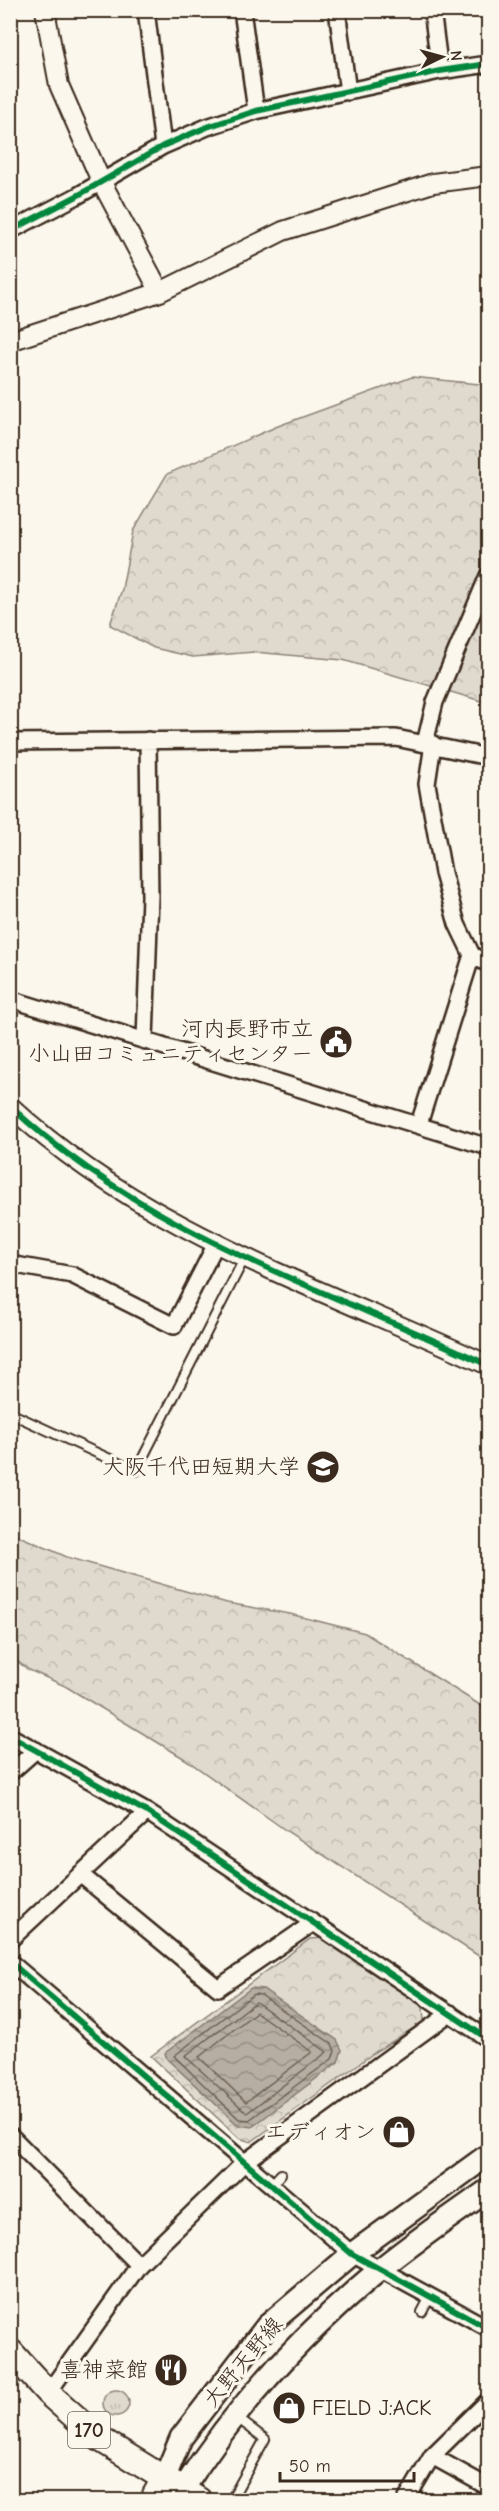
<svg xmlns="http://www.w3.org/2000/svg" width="499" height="2511" font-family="'Comic Neue','Klee One',sans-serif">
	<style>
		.grass { fill: url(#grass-tufts); stroke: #8d8276; stroke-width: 1.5 }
		.forest { fill: url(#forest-crowns); stroke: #8d8276; stroke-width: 1.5 }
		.water { fill: url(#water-waves); stroke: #85796d; stroke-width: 1.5 }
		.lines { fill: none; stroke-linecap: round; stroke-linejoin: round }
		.shore { stroke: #6c5f53; stroke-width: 1.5 }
		.service-casing { stroke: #3b2a1e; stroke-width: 12 }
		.minor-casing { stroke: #3b2a1e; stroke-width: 20 }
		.tertiary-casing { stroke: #3b2a1e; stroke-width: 22 }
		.secondary-casing { stroke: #3b2a1e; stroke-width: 26 }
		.trunk-casing { stroke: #3b2a1e; stroke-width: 28 }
		.service { stroke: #fbf7ec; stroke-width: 8 }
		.minor { stroke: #fbf7ec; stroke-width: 15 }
		.tertiary { stroke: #fbf7ec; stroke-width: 18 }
		.secondary { stroke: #fbf7ec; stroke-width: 21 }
		.trunk { stroke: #fbf7ec; stroke-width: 24 }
		.cycleway-casing { stroke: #fbf7ec; stroke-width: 10 }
		.cycleway { stroke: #00873e; stroke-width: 6 }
		.labels { text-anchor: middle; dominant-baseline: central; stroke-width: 6; stroke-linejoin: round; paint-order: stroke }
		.shield { fill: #fbf7ec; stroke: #75685c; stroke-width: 1.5 }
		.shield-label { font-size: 21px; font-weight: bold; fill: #3b2a1e }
		.poi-label { font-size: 22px; fill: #3b2a1e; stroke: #fbf7ec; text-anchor: end }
		.street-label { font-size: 22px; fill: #3b2a1e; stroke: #fbf7ec }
	</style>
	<defs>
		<pattern id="grass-tufts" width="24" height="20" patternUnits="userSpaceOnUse" patternTransform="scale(1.5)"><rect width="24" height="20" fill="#dfd9ce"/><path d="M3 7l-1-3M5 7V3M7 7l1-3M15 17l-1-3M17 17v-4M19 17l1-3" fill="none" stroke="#c0bab0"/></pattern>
		<pattern id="forest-crowns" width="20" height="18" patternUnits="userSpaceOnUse" patternTransform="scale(1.5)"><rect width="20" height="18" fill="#dfd9ce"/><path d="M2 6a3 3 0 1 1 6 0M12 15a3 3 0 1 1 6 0" fill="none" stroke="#c0bab0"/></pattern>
		<pattern id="water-waves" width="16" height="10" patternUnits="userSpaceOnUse" patternTransform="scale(1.5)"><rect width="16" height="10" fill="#b6aea2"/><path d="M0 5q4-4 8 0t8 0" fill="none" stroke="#958e83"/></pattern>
	</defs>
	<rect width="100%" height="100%" fill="#fbf7ec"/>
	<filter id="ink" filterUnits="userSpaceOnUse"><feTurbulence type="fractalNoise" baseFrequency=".0167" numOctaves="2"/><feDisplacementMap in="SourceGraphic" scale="12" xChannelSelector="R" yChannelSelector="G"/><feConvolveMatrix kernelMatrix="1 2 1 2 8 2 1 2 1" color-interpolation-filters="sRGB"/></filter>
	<g filter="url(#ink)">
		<path class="grass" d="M103 2403a13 13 0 1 1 26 0a13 13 0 1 1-26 0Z"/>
		<path class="forest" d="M412,377l76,8v318l-145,-43 -89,-8 -61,5 -39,-9 -44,-23 12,-36 11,-58 34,-57 111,-48z
			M10,1532l57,25 160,46 63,11 75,19 123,77v252l-200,-130 -103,-73 -120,-73 -38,-17 -16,-13z
			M323,1938l100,68 1,16 -46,28 -127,92 -12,-4 -88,-82 159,-117z"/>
		<path class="water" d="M251,1988l12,1 74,51 5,10 -4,12 -86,65 -14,-2 -71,-66 -2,-6z"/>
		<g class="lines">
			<path class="shore" d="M254,1994l7,1 71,49 3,7 -3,8 -83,61 -10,-1 -65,-63z
				M256,2002l71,50 -80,61 -62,-57z
				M256,2012l56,40 -66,50 -47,-45z"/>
			<defs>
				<path id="service" d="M10,1413l126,58 109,-214
					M272,2184l9,-10
					M422,2312l8,-15
					M231,2500l34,-61 -29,-22"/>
				<path id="minor" d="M146,10l17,136
					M242,10l14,101
					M337,10l11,82
					M432,10l8,61
					M10,231l67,-35 86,-50 44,-19 49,-16 184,-40 48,-7
					M10,742l386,-4 92,19
					M425,743l10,-41 53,-126
					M433,744l-6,40 16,89 14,51 15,31 16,9
					M10,999l478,148
					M145,1040l5,-144 -2,-156
					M419,1124l53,-169
					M10,1264l62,11 102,51 43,-84
					M10,1736l137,76 341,227
					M10,1773l26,-23
					M80,1874l138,114 95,-65
					M10,1940l137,-128
					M10,1962l342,292 136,74
					M10,2135l129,130
					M48,2393l91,-128 106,-103 205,-149
					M432,2456l56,31
					M406,2500l26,-44 56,-55"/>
				<path id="tertiary" d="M45,10l14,75 42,96 59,111
					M10,341l150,-49 123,-61 150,-48 55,-7
					M10,1106c134,126 315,183 478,259"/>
				<path id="secondary" d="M164,2479l17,-41 86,-112 85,-72 136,-99
					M182,2491c53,-84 121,-157 196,-220 35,-29 74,-55 110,-81"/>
				<path id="trunk" d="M10,2351l38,42 52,46 99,61
					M152,2500l12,-21"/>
			</defs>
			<use href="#service" class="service-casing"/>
			<use href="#minor" class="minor-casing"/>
			<use href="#tertiary" class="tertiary-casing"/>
			<use href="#secondary" class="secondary-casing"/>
			<use href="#trunk" class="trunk-casing"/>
			<use href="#service" class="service"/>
			<use href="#minor" class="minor"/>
			<use href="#tertiary" class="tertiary"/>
			<use href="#secondary" class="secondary"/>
			<use href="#trunk" class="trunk"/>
			<defs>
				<path id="cycleway" d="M10,231l67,-35 86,-50 44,-19 49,-16 184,-40 48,-7
					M10,1106c134,126 315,183 478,259
					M10,1736l137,76 341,227
					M10,1962l342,292 136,74"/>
			</defs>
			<use href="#cycleway" class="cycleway-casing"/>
			<use href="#cycleway" class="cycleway"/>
		</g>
	</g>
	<defs>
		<symbol id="civic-disc" viewBox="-11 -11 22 22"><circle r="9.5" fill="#3b2a1e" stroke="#fbf7ec"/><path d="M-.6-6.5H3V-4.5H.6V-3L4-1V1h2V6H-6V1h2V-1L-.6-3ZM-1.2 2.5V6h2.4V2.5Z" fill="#fff"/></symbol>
		<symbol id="university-disc" viewBox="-11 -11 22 22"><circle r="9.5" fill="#3b2a1e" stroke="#fbf7ec"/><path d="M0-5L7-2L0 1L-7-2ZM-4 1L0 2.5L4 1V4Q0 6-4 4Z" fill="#fff"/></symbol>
		<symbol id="shop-disc" viewBox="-11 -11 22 22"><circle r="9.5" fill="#3b2a1e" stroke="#fbf7ec"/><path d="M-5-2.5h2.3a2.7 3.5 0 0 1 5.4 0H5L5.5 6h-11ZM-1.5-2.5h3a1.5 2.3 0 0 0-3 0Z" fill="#fff"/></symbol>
		<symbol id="restaurant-disc" viewBox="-11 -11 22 22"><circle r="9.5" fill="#3b2a1e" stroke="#fbf7ec"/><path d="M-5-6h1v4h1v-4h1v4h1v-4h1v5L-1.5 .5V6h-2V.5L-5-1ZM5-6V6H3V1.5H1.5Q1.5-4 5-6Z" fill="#fff"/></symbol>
	</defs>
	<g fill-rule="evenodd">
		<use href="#civic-disc" x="317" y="1023" width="38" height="38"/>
		<use href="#university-disc" x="304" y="1448" width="38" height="38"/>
		<use href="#shop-disc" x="380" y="2113" width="38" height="38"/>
		<use href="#restaurant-disc" x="152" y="2351" width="38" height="38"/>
		<use href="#shop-disc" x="270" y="2389" width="38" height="38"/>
	</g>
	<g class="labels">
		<rect class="shield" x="68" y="2412" width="42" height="36" rx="4.5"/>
		<g class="shield-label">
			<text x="89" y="2430">170</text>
		</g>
		<g class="poi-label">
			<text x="313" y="1029">河内長野市立<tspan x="313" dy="25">小山田コミュニティセンター</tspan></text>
			<text x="300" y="1467">大阪千代田短期大学</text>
			<text x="376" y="2132">エディオン</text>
			<text x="148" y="2370">喜神菜館</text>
			<text x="312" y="2408" text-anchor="start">FIELD J:ACK</text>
		</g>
		<g class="street-label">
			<text transform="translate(243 2362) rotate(-50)">大野天野線</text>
		</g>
	</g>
	<rect width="499" height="2511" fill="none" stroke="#fbf7ec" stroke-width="36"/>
	<rect x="18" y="18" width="463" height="2475" fill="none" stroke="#3b2a1e" stroke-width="2" filter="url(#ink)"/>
	<g transform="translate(442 57) rotate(85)" stroke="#fbf7ec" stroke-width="4.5" paint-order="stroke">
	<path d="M0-4.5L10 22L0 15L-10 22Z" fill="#3b2a1e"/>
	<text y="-9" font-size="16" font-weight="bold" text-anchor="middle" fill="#3b2a1e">N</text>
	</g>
	<path d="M280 2472v9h134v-9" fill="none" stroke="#3b2a1e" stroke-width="3"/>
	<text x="289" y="2472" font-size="18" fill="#3b2a1e" stroke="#fbf7ec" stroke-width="4.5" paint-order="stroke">50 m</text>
</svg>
